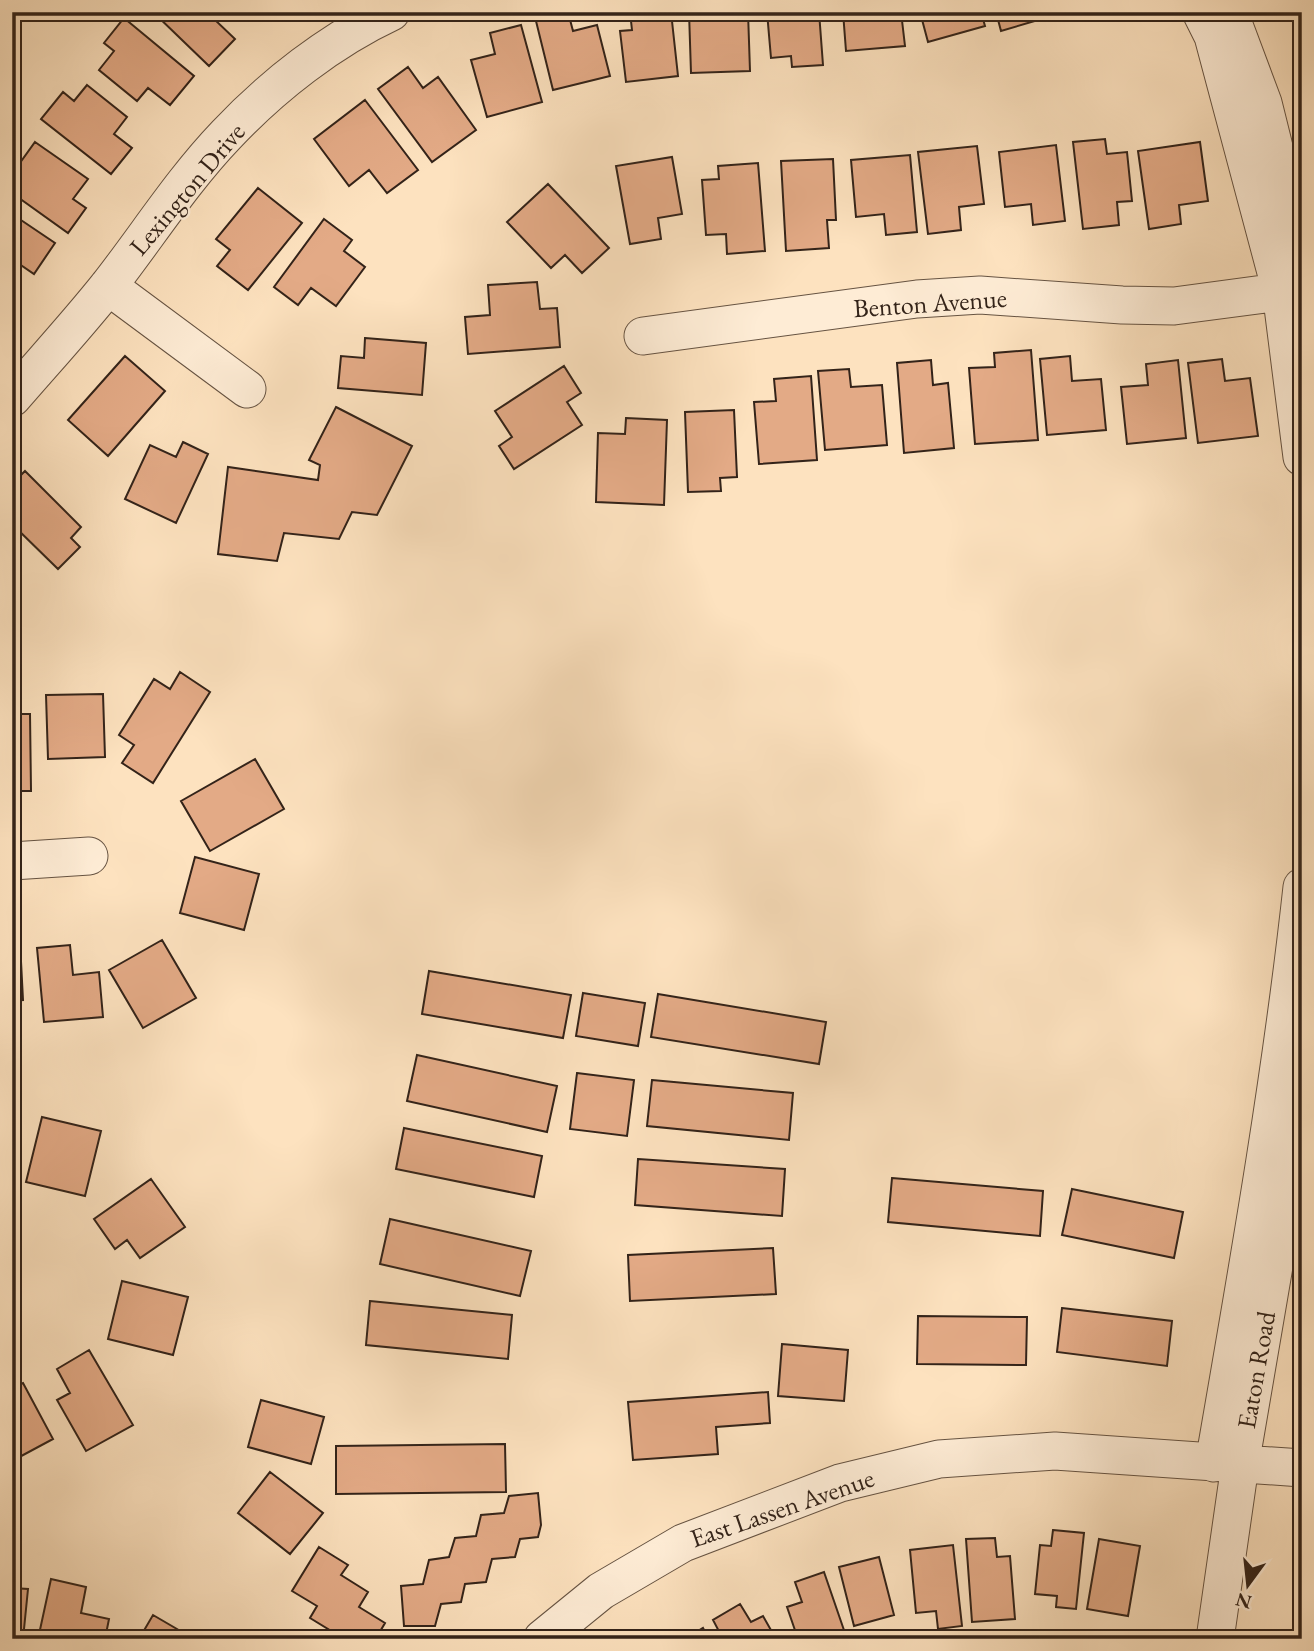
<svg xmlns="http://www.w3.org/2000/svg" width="1314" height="1651" font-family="'EB Garamond',serif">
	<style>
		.building { fill: #e3aa86; stroke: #332319; stroke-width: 2 }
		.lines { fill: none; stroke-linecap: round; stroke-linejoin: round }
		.minor-casing { stroke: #665342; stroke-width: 39 }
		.minor { stroke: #feecd5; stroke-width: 37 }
		.labels { text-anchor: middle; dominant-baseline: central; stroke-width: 5; stroke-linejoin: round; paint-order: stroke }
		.street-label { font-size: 26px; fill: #332319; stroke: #feecd5 }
	</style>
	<rect width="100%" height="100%" fill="#fde2bf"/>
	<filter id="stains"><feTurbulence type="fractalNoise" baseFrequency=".00286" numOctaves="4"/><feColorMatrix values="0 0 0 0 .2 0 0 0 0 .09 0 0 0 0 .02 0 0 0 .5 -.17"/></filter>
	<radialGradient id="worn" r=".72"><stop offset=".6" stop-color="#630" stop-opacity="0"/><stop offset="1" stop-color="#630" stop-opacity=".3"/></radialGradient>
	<path class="building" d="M153,12h67l-6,7 21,20 -26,27z
		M554,12h14l5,19 24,-6 13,51 -57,14 -18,-73z
		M630,12h41l7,64 -52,6 -6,-51 12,-1z
		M689,12h59l2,59 -59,2z
		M767,12h52l4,53 -31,2 -1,-11 -20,2z
		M843,12h58l4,34 -59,5z
		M920,12h61l4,14 -57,16z
		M996,12h40l2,8 -37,11z
		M124,18l70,58 -24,29 -22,-17 -11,13 -38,-31 15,-19 -10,-8z
		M521,25l21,77 -55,15 -16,-57 24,-6 -5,-21z
		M408,67l15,21 15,-11 38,53 -44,32 -54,-73z
		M87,85l40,32 -13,17 18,14 -21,26 -70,-55 22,-27 11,9z
		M365,100l53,70 -31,23 -18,-23 -20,16 -35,-47z
		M1105,139l2,15 20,-2 5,49 -15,1 2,23 -36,4 -10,-87z
		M35,142l53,37 -15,20 13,9 -18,25 -56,-40v-19z
		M1200,142l8,59 -29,4 2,19 -32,5 -11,-78z
		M1056,145l9,76 -32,4 -2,-21 -26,3 -6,-55z
		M977,146l7,58 -25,3 2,23 -33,4 -10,-82z
		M910,155l7,77 -31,3 -2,-21 -28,3 -5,-57z
		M672,157l10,57 -24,4 3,21 -31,5 -14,-78z
		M833,159l3,61h-9l2,28 -43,3 -5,-90z
		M758,163l7,88 -38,3 -1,-20 -20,1 -4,-55 17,-1 -1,-13z
		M548,184l61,64 -27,25 -17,-18 -14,13 -44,-46z
		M258,188l44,35 -54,67 -31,-24 13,-16 -14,-11z
		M12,214l43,29 -21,31 -22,-15z
		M324,219l28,21 -8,11 21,16 -29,39 -25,-18 -13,17 -24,-18z
		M537,282l3,27 17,-1 3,39 -92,7 -3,-37 25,-2 -2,-30z
		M365,338l61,5 -4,52 -84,-7 3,-32 23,2z
		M1031,350l7,90 -63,4 -6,-76 26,-1 -1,-14z
		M125,356l40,35 -57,65 -40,-36z
		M1070,356l2,25 29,-2 5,51 -59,5 -7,-76z
		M1222,359l3,22 25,-3 8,58 -60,7 -10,-80z
		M931,360l2,25 15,-2 6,65 -50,5 -7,-90z
		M1178,360l8,78 -59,6 -6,-57 27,-2 -2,-21z
		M564,366l17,27 -14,9 15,23 -68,44 -15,-23 13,-9 -17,-26z
		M849,369l2,18 31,-2 5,60 -62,5 -7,-79z
		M811,376l6,84 -58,4 -5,-62 22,-1 -2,-22z
		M336,407l76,39 -35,69 -25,-3 -13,27 -55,-6 -7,28 -59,-7 10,-87 90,13 2,-15 -11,-5z
		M734,410l3,67 -17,1 1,13 -33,1 -3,-80z
		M626,418l41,2 -3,85 -68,-3 2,-69 27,1z
		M183,442l25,12 -32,69 -51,-24 25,-54 26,12z
		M25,471l56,56 -10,11 9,9 -22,22 -46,-45v-40z
		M180,672l30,20 -57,91 -31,-20 12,-18 -15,-10 35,-56 16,10z
		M103,694l2,63 -57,2 -2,-64z
		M12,714h18l1,77h-19z
		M255,759l29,50 -74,42 -29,-50z
		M195,857l64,17 -15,56 -64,-17z
		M12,923h7l4,77 -11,1z
		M162,940l34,58 -53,30 -34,-58z
		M70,945l3,30 26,-3 4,45 -59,5 -7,-74z
		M429,971l142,24 -8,43 -141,-24z
		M583,993l62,10 -7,43 -62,-10z
		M658,994l168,28 -7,42 -168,-27z
		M417,1055l140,31 -10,46 -140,-31z
		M577,1073l57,7 -7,56 -57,-7z
		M652,1080l141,13 -4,47 -142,-14z
		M42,1117l59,14 -16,65 -59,-14z
		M404,1128l138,28 -8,41 -138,-28z
		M638,1159l147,10 -3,47 -147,-11z
		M892,1178l151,13 -3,45 -152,-14z
		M151,1179l34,48 -45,31 -13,-18 -12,9 -21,-30z
		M1072,1189l111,23 -9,46 -112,-23z
		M390,1219l141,32 -11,45 -140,-32z
		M773,1248l3,46 -146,7 -2,-46z
		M122,1281l66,16 -15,58 -65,-16z
		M370,1301l142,14 -4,44 -142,-14z
		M1062,1308l110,13 -5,45 -110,-14z
		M918,1316l109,1 -1,48 -109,-1z
		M782,1344l66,6 -4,51 -66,-5z
		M89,1350l44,75 -47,26 -29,-51 13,-7 -13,-24z
		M23,1383l30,56 -41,22v-73z
		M768,1392l2,31 -54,4 2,27 -85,6 -5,-58z
		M261,1400l63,17 -13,47 -63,-17z
		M505,1444l1,48 -170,2v-48z
		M270,1472l53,41 -33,41 -52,-41z
		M538,1493l3,32 -3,12 -18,2 -5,18 -23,2 -6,23 -21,2 -4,18 -20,2 -6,22h-31l-3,-40 22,-2 6,-24 20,-3 6,-19 21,-2 5,-21 23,-2 5,-17z
		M1053,1530l31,3 -8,76 -20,-2 1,-11 -22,-2 5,-49 11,1z
		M995,1538l2,19 13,-1 5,63 -43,3 -6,-83z
		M1099,1539l41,7 -12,70 -41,-7z
		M953,1545l9,81 -24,3 -2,-18 -20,2 -6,-63z
		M319,1547l29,18 -7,10 27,17 -9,15 26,16 -7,12 7,4h-51l2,-5 -26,-16 7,-12 -25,-15z
		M879,1557l15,58 -40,11 -15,-59z
		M824,1572l22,64 -48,3 -11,-32 15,-5 -7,-20z
		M51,1579l35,8 -5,26 28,6 -4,20h-67z
		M12,1588l16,1 -5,50h-11z
		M740,1604l11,18 12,-6 13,23h-53l-10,-19z
		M153,1615l41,24h-55z
		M703,1628l6,11h-24z"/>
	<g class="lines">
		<defs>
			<path id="minor" d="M1201,12l12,24 68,255 21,166
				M1229,12l34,91 39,157
				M108,286l139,103
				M643,336l274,-37 63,-4 142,10 52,1 128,-17
				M12,398c32,-37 66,-74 97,-113 39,-50 73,-104 117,-150 46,-49 105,-95 165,-123
				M12,861l77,-5
				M1214,1463c33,-191 67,-383 88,-576
				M542,1639l59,-48 82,-48 157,-60 99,-24 116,-8 247,17
				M1215,1639l25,-174 62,-363"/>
		</defs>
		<use href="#minor" class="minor-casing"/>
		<use href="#minor" class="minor"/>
	</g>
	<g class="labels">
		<g class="street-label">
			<text transform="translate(187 189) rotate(-50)">Lexington Drive</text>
			<text transform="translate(930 303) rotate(-4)">Benton Avenue</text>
			<text transform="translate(1256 1370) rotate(-80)">Eaton Road</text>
			<text transform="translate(782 1508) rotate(-19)">East Lassen Avenue</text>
		</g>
	</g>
	<rect width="1314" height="1651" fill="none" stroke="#fde2bf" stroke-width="42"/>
	<rect x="14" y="14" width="1286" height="1623" fill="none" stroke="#332319" stroke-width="3.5"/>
	<rect x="21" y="21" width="1272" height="1609" fill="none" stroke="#332319" stroke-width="2"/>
	<g transform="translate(1248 1585) rotate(195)" stroke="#feecd5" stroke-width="5" paint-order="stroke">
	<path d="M0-5L12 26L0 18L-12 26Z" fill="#332319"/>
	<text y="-10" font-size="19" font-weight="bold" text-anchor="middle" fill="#332319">N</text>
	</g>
	<rect width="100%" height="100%" filter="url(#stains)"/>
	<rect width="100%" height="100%" fill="url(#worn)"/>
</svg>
